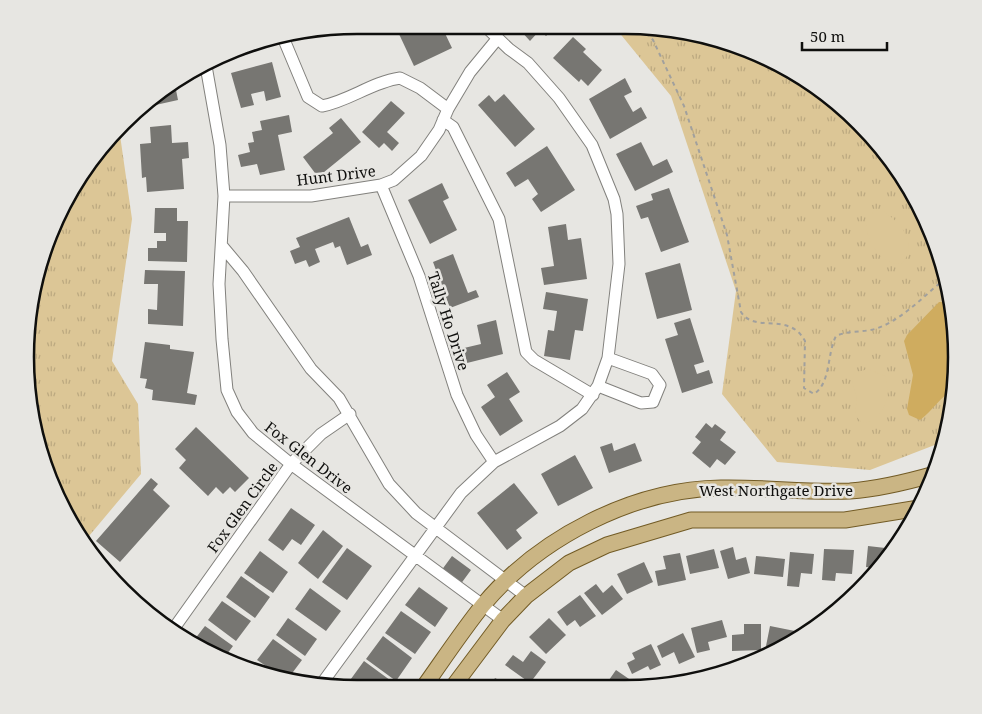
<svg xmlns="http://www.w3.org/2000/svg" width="982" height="714" font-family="'Noto Serif',serif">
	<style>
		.grass { fill: url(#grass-tufts) }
		.pitch { fill: #dcc696 }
		.water { fill: #cfac5f }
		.building { fill: #777672 }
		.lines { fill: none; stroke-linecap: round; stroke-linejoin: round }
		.minor-casing { stroke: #82817d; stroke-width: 13 }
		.major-casing { stroke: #725b25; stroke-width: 17 }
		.path { stroke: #a1a09d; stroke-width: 2; stroke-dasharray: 4 4; stroke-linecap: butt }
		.minor { stroke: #fff; stroke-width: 11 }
		.major { stroke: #cab584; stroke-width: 15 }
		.labels { text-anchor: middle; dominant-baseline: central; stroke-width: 5; stroke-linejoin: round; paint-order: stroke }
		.street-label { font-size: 15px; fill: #0f0f0d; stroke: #e7e6e2 }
		.rim { fill: none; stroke: #0f0f0d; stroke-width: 2.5 }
	</style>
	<defs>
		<pattern id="grass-tufts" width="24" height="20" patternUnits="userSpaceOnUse" patternTransform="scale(1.25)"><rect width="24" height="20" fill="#dcc696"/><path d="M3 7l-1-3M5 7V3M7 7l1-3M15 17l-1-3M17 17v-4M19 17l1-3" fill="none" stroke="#bca980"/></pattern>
	</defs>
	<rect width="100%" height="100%" fill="#e7e6e2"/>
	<path class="grass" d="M613,25l98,11 98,45 79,74 35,55 23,61 10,64 -2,65 -9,41 -75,29 -93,-8 -55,-68 14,-103 -65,-195z
		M119,128l13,91 -20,142 26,43 3,70 -57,68 -34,-58 -22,-84v-87l31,-103 49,-72z
		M121,588l47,31 -4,6 -26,-18z"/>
	<path class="pitch" d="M879,209c20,10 42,36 22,55 -23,1 -37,-28 -35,-47z
		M868,369l17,7c7,19 1,37 -18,47l-6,-1 -6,-7 2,-16 -5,-18 2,-8z"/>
	<path class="water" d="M939,302h12l5,33 -1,54c-15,7 -22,22 -35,31l-11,-5 -2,-6 6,-34 -9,-34 3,-6z"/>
	<path class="building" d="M418,25h23l11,23 -38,18 -15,-32z
		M526,25h31l-11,11 -6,-6 -10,11 -10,-11z
		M573,37l13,12 -3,3 19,18 -14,16 -7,-7 -2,3 -26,-24z
		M272,62l9,35 -15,4 -2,-10 -13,3 3,11 -13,3 -10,-35z
		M625,78l7,14 -8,4 9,16 8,-5 6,11 -37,21 -21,-40z
		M174,80l4,20 -36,8 31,-27z
		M504,94l31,35 -20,18 -37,-42 11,-10 6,7z
		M391,101l14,12 -18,19 12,11 -7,8 -8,-8 -5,5 -17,-16z
		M289,115l3,17 -14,3 7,35 -25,5 -3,-11 -16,3 -3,-12 12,-3 -2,-9 6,-1 -2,-10 10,-2 -2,-9z
		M341,118l20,24 -43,35 -15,-20 30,-24 -4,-5z
		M171,125l1,18 16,-1 1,16 -7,1 2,30 -37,3 -1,-15 -4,1 -2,-34 11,-1 -1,-16z
		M641,142l12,24 14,-7 6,13 -38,19 -19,-37z
		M547,146l28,44 -34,22 -9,-13 6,-5 -10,-15 -13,8 -9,-14z
		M442,183l7,15 -6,3 14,29 -27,14 -22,-44z
		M669,188l20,54 -28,10 -13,-35 -7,2 -5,-13 17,-6 -2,-6z
		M155,208h22v13h11l-1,41 -39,-1v-13h9v-7h9v-8h-12z
		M349,217l12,30 7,-3 4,11 -25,10 -7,-19 -5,2 -2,-6 -18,7 5,13 -11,5 -3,-7 -11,4 -5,-13 10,-4 -4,-9z
		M566,224l2,16 13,-2 6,41 -43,6 -3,-17 13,-2 -6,-39z
		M453,254l15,39 8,-3 3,7 -29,11 -17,-46z
		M680,263l12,47 -35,9 -12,-46z
		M145,270l40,1 -2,55 -35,-2v-15l9,1 1,-26h-14z
		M546,292l42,7 -5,32 -8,-1 -5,30 -26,-4 4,-26 6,1 3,-20 -14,-2z
		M690,318l14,44 -10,3 3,9 12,-4 4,13 -31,10 -17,-54 13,-4 -4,-12z
		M496,320l7,34 -36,9 -3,-15 17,-4 -4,-19z
		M145,342l25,3v4l24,3 -7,41 10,2 -2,10 -43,-5 1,-10 -8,-2 2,-9 -7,-1z
		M507,372l13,20 -11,7 14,22 -23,15 -19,-29 14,-10 -8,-12z
		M706,423l6,5 3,-4 11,8 -6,8 16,12 -11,13 -8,-6 -7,9 -18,-15 9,-11 -6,-5z
		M196,427l53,51 -14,14 -5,-5 -7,7 -7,-7 -8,9 -29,-28 7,-8 -11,-11z
		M612,443l2,8 21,-8 7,18 -33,12 -9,-26z
		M575,455l18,33 -35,18 -17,-32z
		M151,478l7,6 -5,6 17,16 -50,56 -24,-21z
		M514,483l24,30 -22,17 6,8 -15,12 -30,-37z
		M291,508l24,17 -14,20 -9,-6 -9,12 -15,-11z
		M323,530l20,16 -25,33 -20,-16z
		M868,546l26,3 -14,20 -14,-2z
		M733,547l3,13 10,-3 4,16 -22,6 -8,-28z
		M347,548l25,18 -25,34 -25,-18z
		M714,549l5,19 -29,6 -4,-18z
		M824,549l30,1 -2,24 -16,-1 -1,8 -13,-1z
		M260,551l28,21 -15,21 -29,-20z
		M790,552l24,2 -2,20 -11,-1 -2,14 -12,-1z
		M680,553l6,27 -28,6 -3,-15 11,-2 -3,-13z
		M452,556l19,14 -11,15 -19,-14z
		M756,556l29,3 -2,18 -29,-3z
		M644,562l9,20 -26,12 -10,-20z
		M241,576l29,21 -15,21 -29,-21z
		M596,584l7,9 9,-8 11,14 -21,16 -18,-22z
		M419,587l29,21 -13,19 -30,-22z
		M310,588l31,23 -15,20 -31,-22z
		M580,595l16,21 -16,11 -5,-7 -8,6 -10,-14z
		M222,601l29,20 -15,20 -28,-21z
		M401,611l30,21 -16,22 -30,-21z
		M288,618l29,21 -12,17 -29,-21z
		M549,618l17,17 -20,19 -17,-17z
		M722,620l5,17 -19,5 2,8 -13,3 -6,-25z
		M744,624h17v26l-29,1v-16l12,-1z
		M205,626l28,20 -9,12 -33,-14z
		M770,626l30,6 -1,4 -21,13 -12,-3z
		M683,633l12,24 -16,7 -5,-12 -12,6 -5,-12z
		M383,636l29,22 -16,23 -30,-22z
		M273,639l29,21 -15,20 -30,-20z
		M651,644l10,21 -11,5 -2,-4 -16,8 -5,-11 8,-4 -3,-6z
		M531,651l15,11 -16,21 -25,-18 8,-10 10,7z
		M364,661l30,22 -4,5h-35l-7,-5z
		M253,662l22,16 -26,-9z
		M616,670l16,11 -3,5 -25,1z
		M495,678l15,8 3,-6 11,6 -34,1z"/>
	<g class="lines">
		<defs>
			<path id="minor" d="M282,35l26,62 14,9c27,-5 50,-24 78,-28l20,10 28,21
				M206,66l14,79 4,51 -5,88 3,55 5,51 10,22 16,21 38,31 212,156
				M443,120l10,7 46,92 27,133 8,8 59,35
				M381,185l38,91 38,119 19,40 18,27
				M224,196h87l70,-11 13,-5 27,-24 18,-26 9,-21 22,-37 28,-34
				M222,246l21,25 68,98 28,29 50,86 27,29 110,83
				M598,386l43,17 12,-1 7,-17 -8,-11 -44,-16
				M924,477l3,13
				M172,631l119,-167 30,-30 29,-20
				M320,686l141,-193 33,-31 66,-36 22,-17 16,-23 10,-28 11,-94 -2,-50 -3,-15 -22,-54 -33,-47 -31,-35 -19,-14 -25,-24"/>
			<path id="major" d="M423,688c20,-28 39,-57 60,-83 56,-67 150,-116 238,-117 43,-1 86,5 129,3 28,-2 57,-9 85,-17
				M452,688l51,-68 23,-24 43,-33 38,-18 84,-25h154l74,-12"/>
		</defs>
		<use href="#minor" class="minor-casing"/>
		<use href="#major" class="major-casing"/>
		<path class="path" d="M641,27l12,13 31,66 43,129 14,77c14,22 48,-1 64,29l-1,47 10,6c17,-11 13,-41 22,-58 13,-6 28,-3 42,-8 25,-9 48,-34 69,-51"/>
		<use href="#minor" class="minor"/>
		<use href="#major" class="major"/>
	</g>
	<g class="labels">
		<g class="street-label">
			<text transform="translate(336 175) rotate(-7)">Hunt Drive</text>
			<text transform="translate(449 321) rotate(72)">Tally Ho Drive</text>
			<text transform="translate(309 457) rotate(38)">Fox Glen Drive</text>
			<text x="776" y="490">West Northgate Drive</text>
			<text transform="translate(242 507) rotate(-54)">Fox Glen Circle</text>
		</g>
	</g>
	<path d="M0 0H982V714H0ZM357 34H625A323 323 0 0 1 948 357V357A323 323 0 0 1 625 680H357A323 323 0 0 1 34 357V357A323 323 0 0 1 357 34Z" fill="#e7e6e2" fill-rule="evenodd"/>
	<path class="rim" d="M357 34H625A323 323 0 0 1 948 357V357A323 323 0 0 1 625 680H357A323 323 0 0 1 34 357V357A323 323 0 0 1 357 34Z"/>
	<path d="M802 42v8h85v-8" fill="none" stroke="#0f0f0d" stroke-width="2.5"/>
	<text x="810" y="42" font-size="15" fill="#0f0f0d" stroke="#e7e6e2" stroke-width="4" paint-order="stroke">50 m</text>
</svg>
